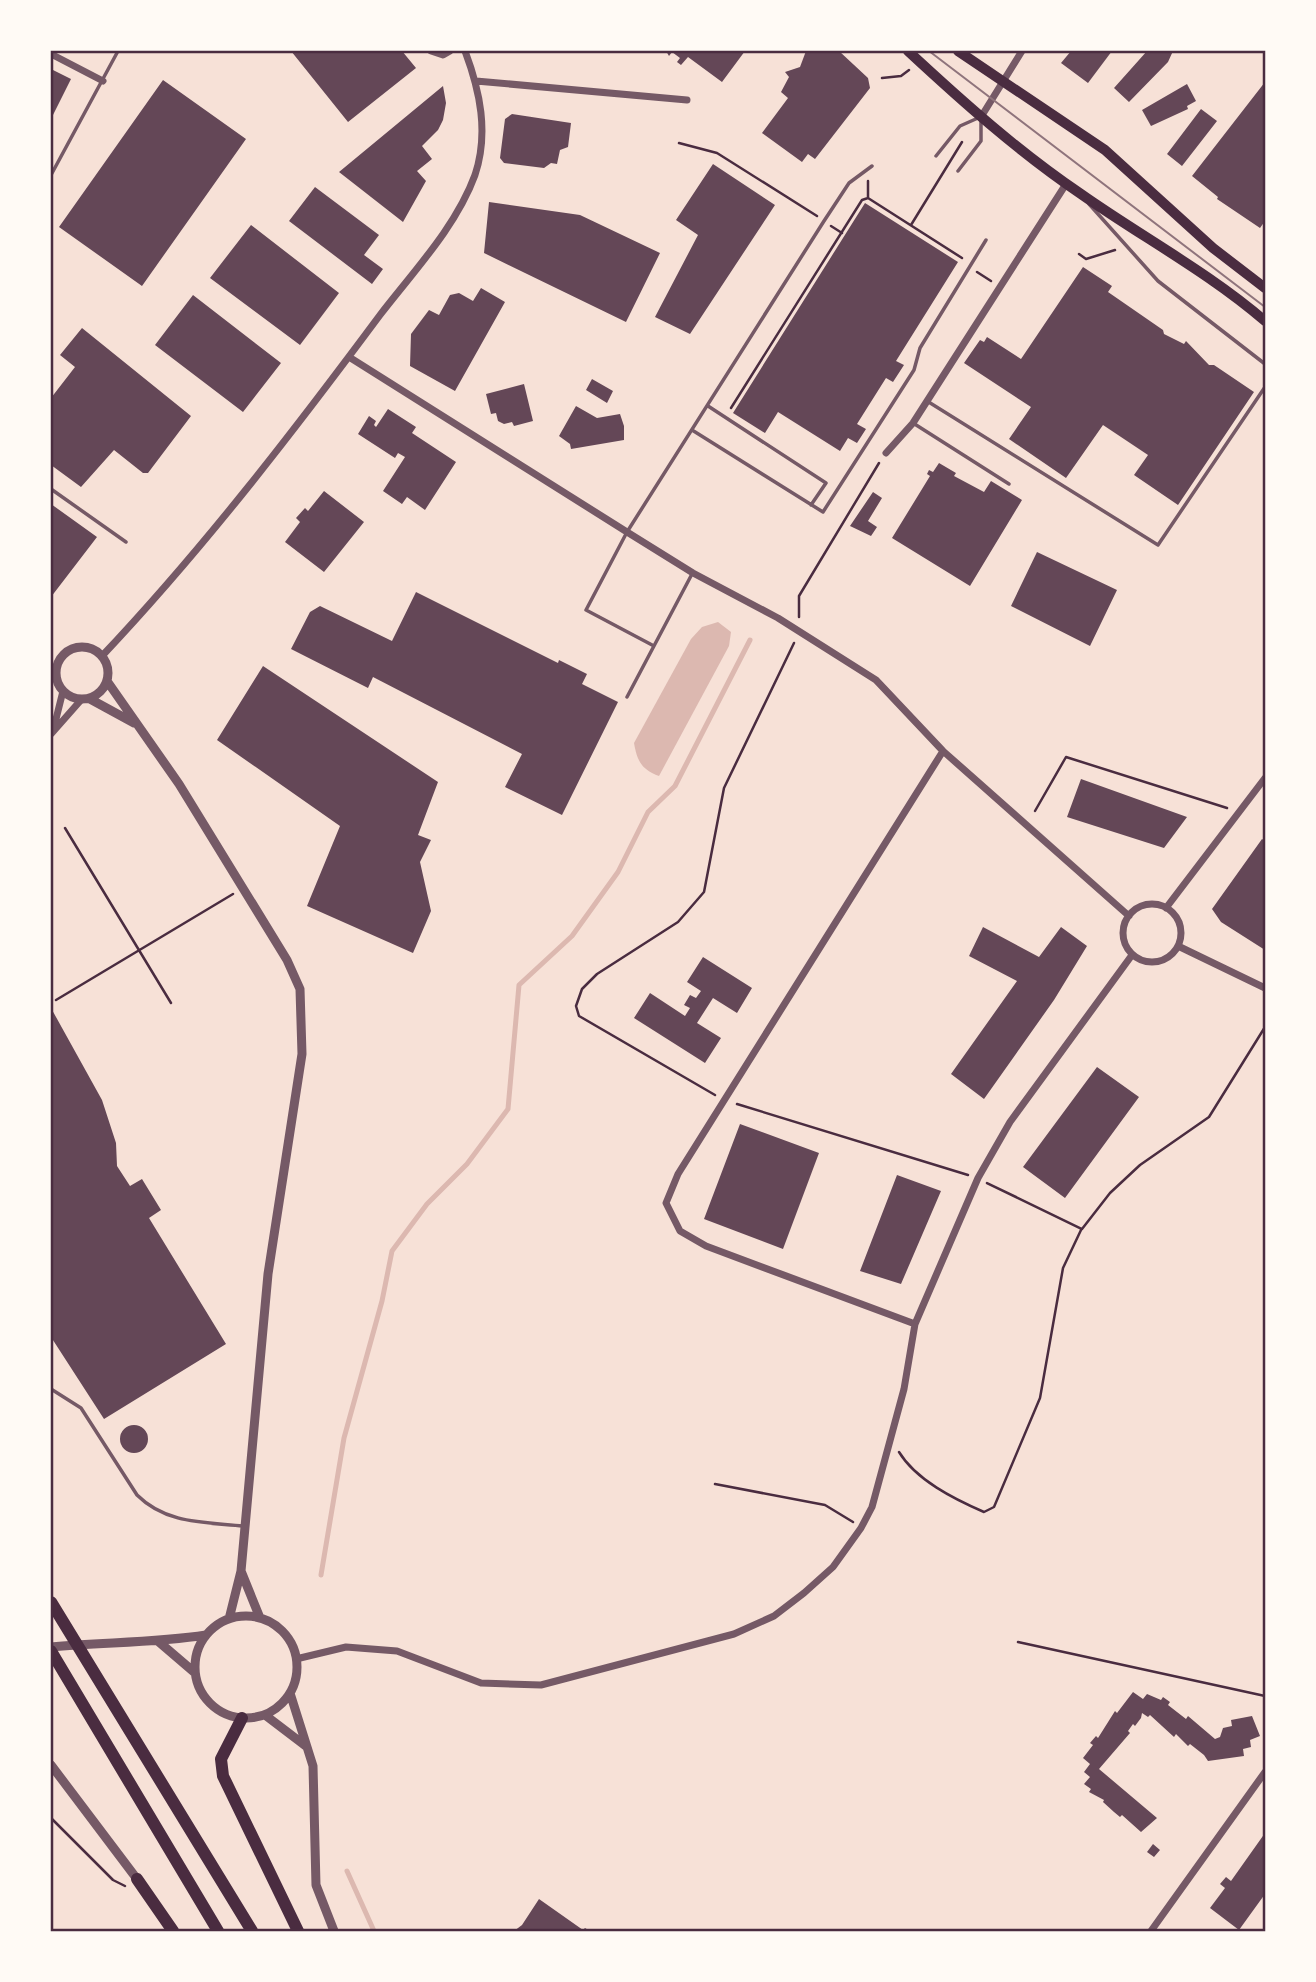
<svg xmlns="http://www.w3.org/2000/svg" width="1316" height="1982" font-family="'PT Sans',sans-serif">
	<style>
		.water { fill: #dcb8b0 }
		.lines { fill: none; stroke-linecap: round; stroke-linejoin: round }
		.stream { stroke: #dcb8b0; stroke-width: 5 }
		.building { fill: #644757 }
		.path { stroke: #4a2c40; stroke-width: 2.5 }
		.service { stroke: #755966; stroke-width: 3.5 }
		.minor { stroke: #755966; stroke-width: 7 }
		.tertiary { stroke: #755966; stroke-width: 9 }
		.secondary { stroke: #4a2c40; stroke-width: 10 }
		.trunk { stroke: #4a2c40; stroke-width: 12 }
		.tram { stroke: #8f747c; stroke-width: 2 }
		.neatline { fill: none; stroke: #4a2c40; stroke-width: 2.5 }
	</style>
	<rect width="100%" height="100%" fill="#f7e1d7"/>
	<path class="water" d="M718,622l13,10 -2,14 -70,130c-17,-6 -22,-15 -25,-33l57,-104 11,-12z"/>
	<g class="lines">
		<path class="stream" d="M321,1575l23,-137 38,-137 10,-50 35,-47 40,-40 41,-55 11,-124 53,-49 46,-64 30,-60 27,-26 75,-146
			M347,1871l27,60"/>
	</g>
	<path class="building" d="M291,51h111l14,17 -68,54z
		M666,51h79l-23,31 -34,-25 -7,8 -4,-3 3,-4 -8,-6 -3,4z
		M806,51h33l29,27 2,10 -55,71 -7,-5 -6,8 -40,-29 26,-35 -7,-6 8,-15 -4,-5 15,-5z
		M1071,51h41l-24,32 -27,-20z
		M1147,51h26l-5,11 -39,40 -15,-14z
		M51,69l20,10 -20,40z
		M163,80l83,59 -104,147 -83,-59z
		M1265,82v139l-5,7 -43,-29 1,-2 -26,-21z
		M1187,84l9,17 -9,5 1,3 -37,17 -9,-16z
		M443,86l3,17 -3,17 -5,10 -16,16 10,13 -15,12 9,10 -23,41 -64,-50z
		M1201,109l16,12 -35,45 -15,-12z
		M512,114l59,9 -3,24 -8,3 -3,14 -6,-1 -7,5 -40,-5 -4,-5 5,-39z
		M713,164l62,41 -85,129 -35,-17 43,-82 -22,-15z
		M315,187l64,48 -15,20 19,14 -11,15 -83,-63z
		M489,202l91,13 80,38 -34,69 -142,-69z
		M865,203l93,59 -62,99 8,4 -11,17 -7,-4 -29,46 9,5 -9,14 -9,-5 -8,13 -62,-39 -13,21 -32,-20z
		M251,225l88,68 -39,52 -90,-67z
		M1083,267l29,19 -4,6 55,38 1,4 20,10 2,-3 23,24h5l40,27 -76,113 -44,-30 14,-20 -45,-30 -37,53 -57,-39 22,-32 -67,-44 16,-23 4,2 3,-5 34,22z
		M481,288l24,14 -50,89 -45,-25 1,-32 18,-24 10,5 11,-20 9,-2 14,8z
		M193,295l88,68 -38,49 -88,-67z
		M82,328l109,88 -43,57h-5l-29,-23 -33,37 -30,-22v-67l24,-31 -15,-12z
		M592,379l21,12 -6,12 -21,-13z
		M524,384l9,37 -19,5 -2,-4 -8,2 -6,-3 -2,-8 -5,1 -5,-20z
		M576,406l21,12 23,-4 4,12v14l-53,9 -1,-5 -11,-8z
		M388,409l28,18 -4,6 44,29 -31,48 -18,-13 -5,7 -19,-13 22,-34 -7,-4 -3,5 -37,-24 11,-18 7,5 -2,4 2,2z
		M939,463l17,10 -2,3 30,16 7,-11 31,19 -52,86 -78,-48 38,-62 -3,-2 2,-4 4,2z
		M324,491l40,31 -40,50 -39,-30 15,-20 -4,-4 9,-10 3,3z
		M873,492l9,6 -14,23 9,6 -6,9 -21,-10z
		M51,504l46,33 -46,60z
		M1037,552l80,38 -27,56 -79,-40z
		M416,592l142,71 1,-3 28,14 -5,10 36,18 -56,113 -57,-28 17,-33 -149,-77 -5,11 -77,-39 19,-37 10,-6 72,35z
		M263,666l175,116 -20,53 13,5 -11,22 11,49 -18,42 -106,-47 33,-80 -123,-86z
		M1081,779l106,38 -23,31 -97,-31z
		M1262,839l3,2v109l-44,-28 -9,-13z
		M983,927l56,30 22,-30 26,19 -33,54 -70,99 -33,-25 66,-93 -48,-25z
		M703,957l49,31 -15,25 -24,-15 -16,25 24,15 -16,25 -71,-45 16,-25 35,23 5,-8 -6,-3 6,-10 6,3 5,-7 -14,-9z
		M51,1008l51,92 14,43 1,23 13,20 12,-7 19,31 -12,8 77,126 -122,75 -53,-82z
		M1097,1067l42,30 -74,101 -42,-31z
		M740,1124l79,29 -36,96 -79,-30z
		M897,1175l44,16 -40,93 -41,-13z
		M120 1439a14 14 0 1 1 28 0a14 14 0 1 1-28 0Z
		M1133,1692l10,7 4,-5 14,6 2,-3 7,5 -2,3 18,14 2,-3 27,23 5,-2 3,-9 9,-2 -1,-6 21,-4 8,20 -10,4 1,7 -8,2 1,7 -36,5 -4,-6 -14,-11 -2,2 -12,-12 -2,3 -24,-22 -2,2 -6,-4 -1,5 -6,8 -2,-2 -5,7 2,2 -31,36 58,49 -16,14 -19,-17 -2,2 -6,-5 -11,-10 1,-2 -15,-8 2,-3 -7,-5 6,-7 -6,-5 6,-8 -7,-6 10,-13 -3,-2 6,-7 2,2 17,-27 2,2z
		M1265,1833v61l-26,36 -29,-22 15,-20 -5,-4 6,-7 5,4z
		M1153,1844l7,6 -6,7 -7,-5z
		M539,1899l44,31 2,-2 5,3h-76l8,-6z"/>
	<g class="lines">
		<path class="path" d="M882,78l19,-2 8,-6
			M679,143l38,10 100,63
			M868,198v-17
			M911,225l51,-83
			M831,226l11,7
			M1079,254l7,5 29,-9
			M977,272l14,9
			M731,408l131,-208 6,-2 94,60
			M799,617v-21l80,-133
			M1035,811l31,-54 161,51
			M65,828l106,175
			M56,1000l177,-106
			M715,1095l-136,-79 -3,-10 6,-17 15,-15 81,-52 26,-30 20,-104 70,-145
			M737,1104l231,71
			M987,1183l95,46 28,-36 30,-28 69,-48 56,-90
			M899,1452c17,28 55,47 85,60l10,-5 46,-109 23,-130 18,-38
			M715,1484l110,21 28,17
			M1018,1642l247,54
			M51,1818l62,62 12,6"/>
		<path class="service" d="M936,156l24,-30 18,-8
			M958,171l23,-30v-20
			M51,175l67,-124
			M1089,204l69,77 107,83
			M927,401l231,144 107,-158
			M708,406l118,77 -15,22
			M913,423l96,61
			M692,430l131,82 91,-142 6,-22 66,-108
			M51,489l75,53
			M654,646l-68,-36 41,-78 197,-311 25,-38 23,-17
			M627,697l65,-123
			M51,1389l30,19 56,87c29,29 67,27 106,31"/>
		<path class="minor" d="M431,51l12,4 7,-4
			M51,54l52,27
			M476,81l211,19
			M981,117l41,-66
			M349,357l278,175 66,41 85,45 98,62 67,71 186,165
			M886,453l27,-30 153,-239
			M102,656c101,-107 191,-224 278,-341 33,-43 76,-88 95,-140 14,-42 5,-84 -10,-124
			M53,731l10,-40
			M51,734l30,-34
			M1123 933a29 29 0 1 1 58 0a29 29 0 1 1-58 0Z
			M1166,908l99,-130
			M1178,946l87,42
			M915,1324l-209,-78 -26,-15 -14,-28 12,-29 265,-423
			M296,1659l50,-12 51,4 84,32 60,2 193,-51 40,-18 30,-23 29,-26 28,-39 11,-21 32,-118 11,-65 63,-146 32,-56 122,-167
			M1151,1931l114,-159"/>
		<path class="tertiary" d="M56 673a26 26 0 1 1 52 0a26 26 0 1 1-52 0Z
			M107,681l72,103 108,176 13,29 2,65 -34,220 -27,297 -12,48
			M90,699l44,24
			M241,1571l19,47
			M195 1667a51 51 0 1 1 102 0a51 51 0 1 1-102 0Z
			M159,1642l35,30
			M51,1647c52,-5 104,-4 155,-12
			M290,1693l23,73 3,119 18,46
			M265,1715l42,32
			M51,1765l86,114"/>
		<path class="secondary" d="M908,51c55,51 111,101 173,143 61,43 127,78 184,127
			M958,51l147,99 108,98 52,40"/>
		<path class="trunk" d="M51,1602l201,329
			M51,1651l167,280
			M242,1718l-21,41 2,17 75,155
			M137,1879l36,52"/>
		<path class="tram" d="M929,51l336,256"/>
	</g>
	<rect width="1316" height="1982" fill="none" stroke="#fffaf5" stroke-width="105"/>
	<rect x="52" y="52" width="1212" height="1878" class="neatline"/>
</svg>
